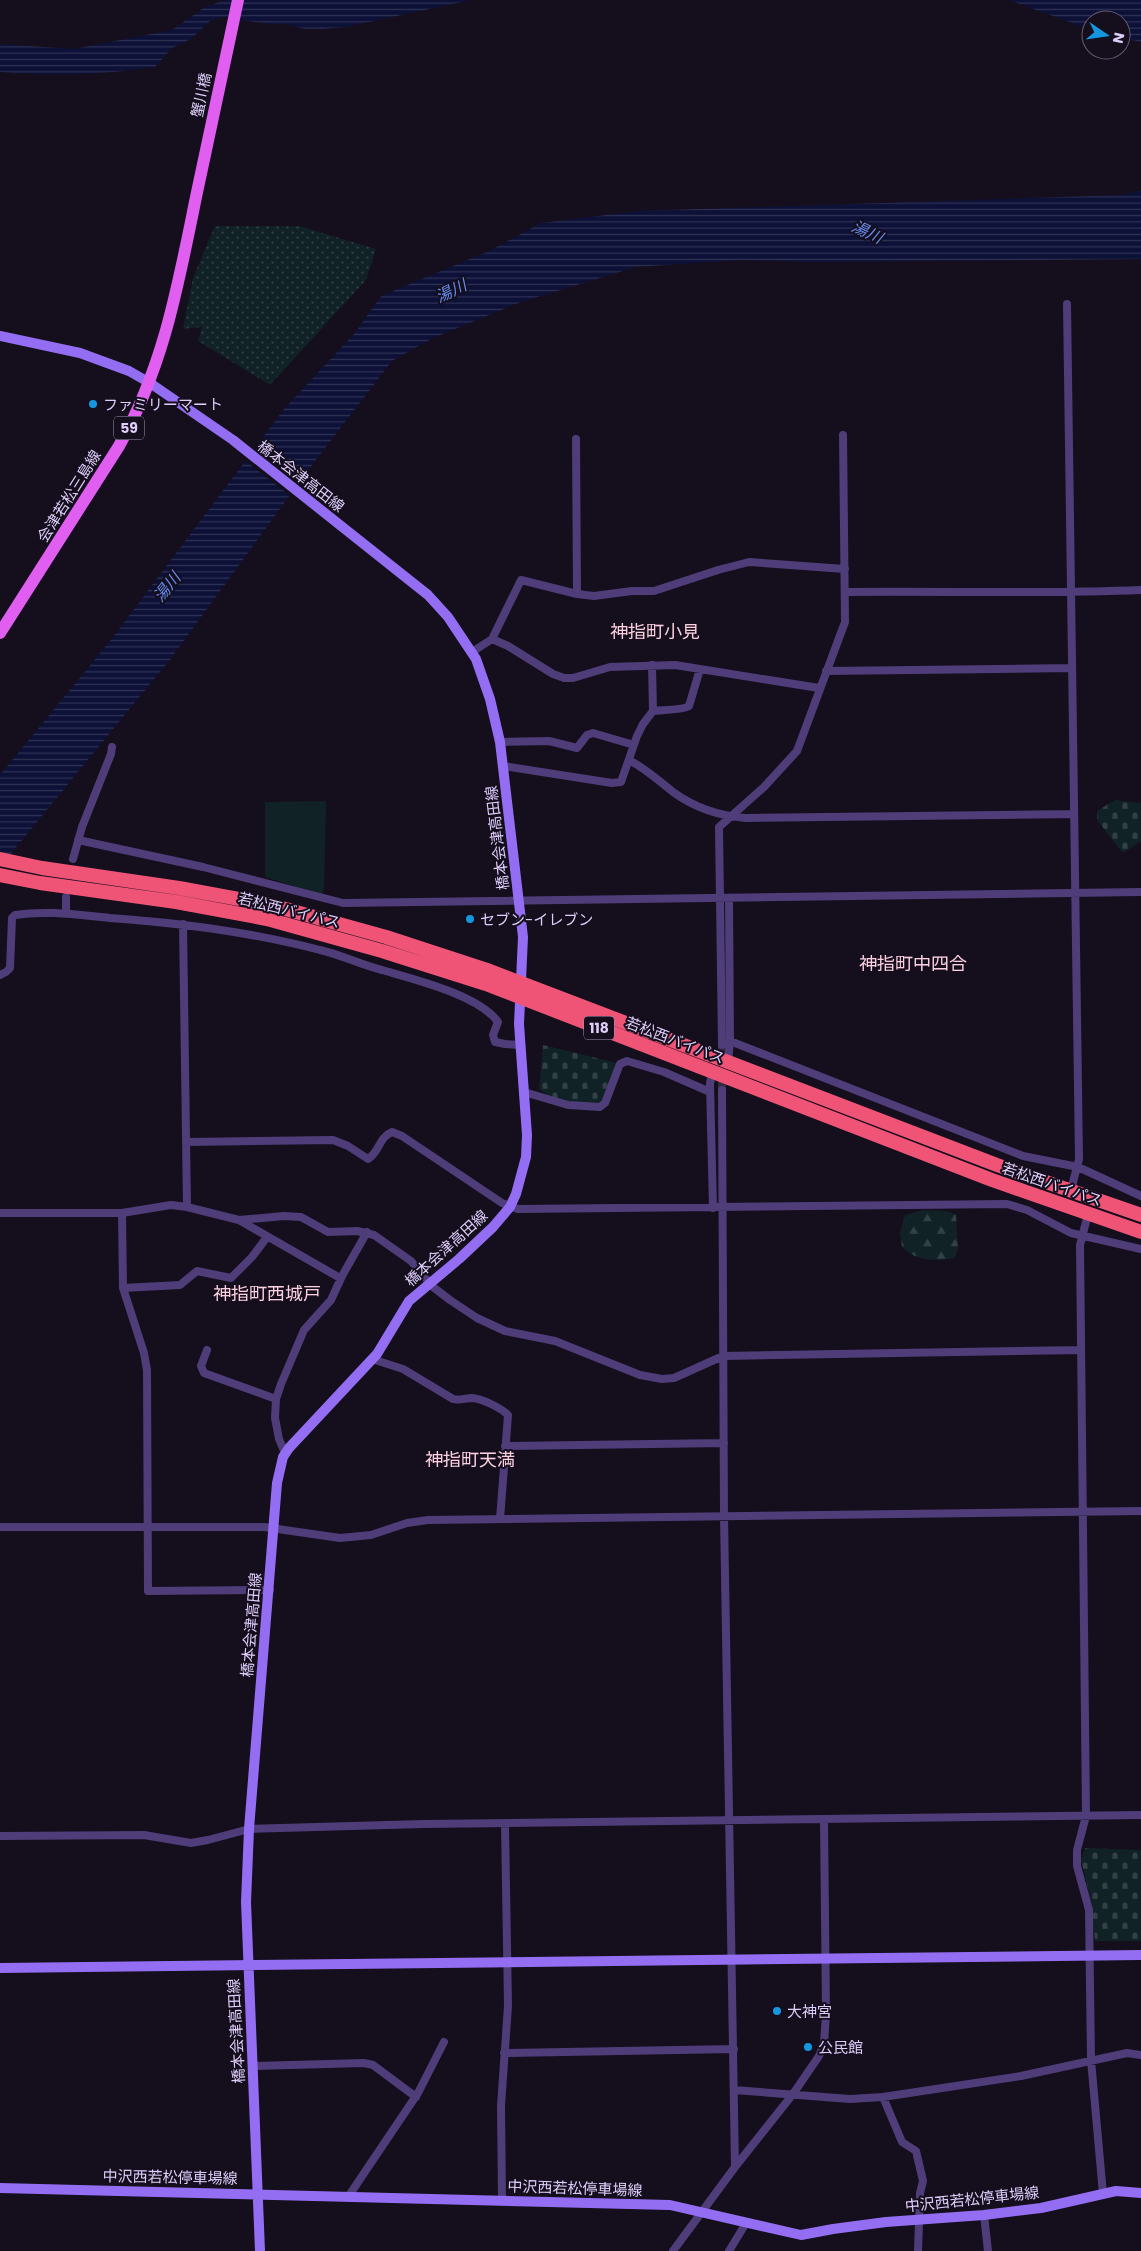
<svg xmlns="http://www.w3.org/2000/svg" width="1141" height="2251" font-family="Poppins,'Noto Sans JP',sans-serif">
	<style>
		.grass { fill: #112226 }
		.forest { fill: url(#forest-firs) }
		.cemetery { fill: url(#cemetery-stones) }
		.park { fill: url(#park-dots) }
		.water { fill: url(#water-rules) }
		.pier { fill: #140e1d }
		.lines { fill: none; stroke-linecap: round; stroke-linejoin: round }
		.street-tunnel { stroke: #322b3e; stroke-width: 8; stroke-dasharray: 8 4; stroke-linecap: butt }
		.street { stroke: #4e3d78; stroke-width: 8 }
		.secondary { stroke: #946ef2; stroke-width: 10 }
		.primary { stroke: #e05ff0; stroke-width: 12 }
		.highway { stroke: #ef5476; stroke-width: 14 }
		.poi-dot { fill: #1597e0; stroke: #140e1d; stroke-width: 2 }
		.labels { text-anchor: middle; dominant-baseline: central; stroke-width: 4; stroke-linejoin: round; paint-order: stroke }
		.shield { fill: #140e1d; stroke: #a294b8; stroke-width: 1 }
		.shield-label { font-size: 14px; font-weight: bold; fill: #dfcefa }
		.street-label { font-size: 15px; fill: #dfcefa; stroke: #140e1d }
		.poi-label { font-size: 15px; fill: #dfcefa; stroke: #140e1d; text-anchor: start }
		.water-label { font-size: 16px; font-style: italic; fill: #668cf1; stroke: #140e1d }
		.quarter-label { font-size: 18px; fill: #fbd0e0; stroke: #140e1d }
	</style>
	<defs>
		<pattern id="forest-firs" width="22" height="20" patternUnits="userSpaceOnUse" patternTransform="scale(1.25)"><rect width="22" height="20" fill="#112226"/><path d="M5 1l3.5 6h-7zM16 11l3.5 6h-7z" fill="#334146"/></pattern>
		<pattern id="cemetery-stones" width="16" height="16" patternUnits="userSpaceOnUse" patternTransform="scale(1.25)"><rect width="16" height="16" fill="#112226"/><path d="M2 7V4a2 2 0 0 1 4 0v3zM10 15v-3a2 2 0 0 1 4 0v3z" fill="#334146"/></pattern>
		<pattern id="park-dots" width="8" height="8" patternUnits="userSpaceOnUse" patternTransform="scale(1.25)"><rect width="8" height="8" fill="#112226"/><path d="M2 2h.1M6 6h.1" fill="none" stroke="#334146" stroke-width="1.8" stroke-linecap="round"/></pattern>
		<pattern id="water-rules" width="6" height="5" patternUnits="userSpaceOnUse" patternTransform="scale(1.25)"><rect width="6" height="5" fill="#0d1137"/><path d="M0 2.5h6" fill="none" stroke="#303255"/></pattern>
	</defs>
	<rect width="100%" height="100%" fill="#140e1d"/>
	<path class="grass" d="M326,801l-2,89 -2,5 -57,-18v-75z"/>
	<path class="forest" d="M923,1210l24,1 9,4 2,33 -3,10c-21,3 -37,4 -53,-11l-2,-14 5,-18z"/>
	<path class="cemetery" d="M1115,800l26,3v38l-16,11 -4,-1 -24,-31v-9z
		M543,1045l74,18 -15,39 -6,2 -39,-3 -18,-12z
		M1085,1848l56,2v91h-46l-3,-35 -11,-46z"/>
	<path class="park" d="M215,226h84l77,23 -10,31 -96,105 -72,-44 4,-14 -19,2 10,-51z"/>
	<path class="water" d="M225,0h246l-125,27 -23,2h-18l-20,-5h-17l-46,-7 -12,4 -19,18 -19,9 -17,19c-53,8 -101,9 -155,5v-28l74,5 98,-19 33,-23z
		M1009,0h132v42l-20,-5v-17h-30v10z
		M1141,191v68l-328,3 -72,-2 -105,7 -115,35 -88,36 -41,23 -80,104 -143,196 -169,206v-92l114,-139 170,-227 70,-75 27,-38 108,-45 52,-28 98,-12 481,-16z"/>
	<path class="pier" d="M254,444l48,39 -10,14 -49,-38z"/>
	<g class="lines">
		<path class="street-tunnel" d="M722,1045v45"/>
		<path class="street" d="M1067,304l12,855 -8,31
			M576,439l1,155
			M846,592c98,-1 197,2 295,-2
			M492,639l16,7 45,28 11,4h9l37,-11 65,-2 144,23
			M472,652l20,-13 29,-59 56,14 17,2 38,-5h22l64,-21 31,-8 96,7
			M826,671l246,-3
			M653,711c8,-1 31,-1 36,-5l11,-37
			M500,742l49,-1 28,7 10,-13 6,-2 41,12
			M629,760c17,9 29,20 44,32 22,16 47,24 73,26l328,-4
			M503,766l109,17 9,-1 16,-46 6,-12 10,-13 -1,-46
			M78,840l125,27 140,36 798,-11
			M73,859l9,-32 29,-73 1,-7
			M66,913v-16
			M183,924l4,283
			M0,975l6,-3 4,-4 2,-50 3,-3c32,-5 63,0 95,3 71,5 141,14 210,32 22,5 41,15 62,20 31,9 97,25 116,52l-5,13 2,7 10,2 16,1
			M730,1041l293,115 55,11 63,29
			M722,1045l-3,-218 45,-40 33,-36 48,-129 -2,-187
			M728,1062l2,-21 -1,-143
			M712,1072l-2,12 3,124
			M722,1090l2,426 11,651
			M524,1092l44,13 32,2 5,-4 13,-34 2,-5 7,-3 37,11 46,20
			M187,1142l146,-2 15,6 20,13c11,-6 11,-22 24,-27l10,4 100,67 16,6 489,-5 20,6 44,23 70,16
			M0,1213h122l49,-8 16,2 52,13 45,-4 17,1 27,15 29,-1 17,4 37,26 22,26 17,13 27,18 28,13 50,10 85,34 22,4 12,-1 49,-22 358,-6
			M122,1213l1,75 21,65 3,17 1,221 122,-1
			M1088,1214l-8,31 6,571 -9,34v16l12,44 2,150 12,134
			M239,1220l101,58
			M123,1288l57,-3 17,-14 34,7 21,-21 15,-20
			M207,1350l-6,16 3,7 72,26
			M372,1359l31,10 50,30c7,2 12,-1 19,-1 11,1 29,10 36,17l-8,104
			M505,1446l219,-3
			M285,1453l-6,-14 -4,-21 1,-19 5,-15 23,-54 27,-30 11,-24 25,-44
			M0,1527h264l76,11 31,-3 36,-12 21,-3 713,-9
			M0,1836l144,-1 47,8 17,-3 41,-11 174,-5 718,-9
			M504,2053l230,-4
			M253,2066l111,-3 9,2 43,32
			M734,2090l116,9 33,-2 138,-21 106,-23 14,2
			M883,2097l19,45 14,9 7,30 -3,12 -2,58
			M348,2197l70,-104 26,-51
			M502,2200l-1,-94 7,-100 -3,-181
			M984,2215l4,36
			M673,2251l62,-84 58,-73 26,-38 5,-12 2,-30 -2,-194
			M729,2251l17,-28"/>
		<path class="secondary" d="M0,336l80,17 49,18 21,12 83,57 195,155 20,22 28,42 14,40 10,43 23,195 -4,87 8,111 -1,22 -10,37 -6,13 -17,20 -34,32 -50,42 -32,53 -88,94 -6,9 -6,26 -28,346 -3,73 14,349
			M0,1968l1141,-13
			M0,2188l670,17 131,30 32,-6 53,-7 98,-7 57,-7 75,-17 25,2"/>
		<path class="primary" d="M0,633l119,-187c45,-80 59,-161 77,-249 14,-66 28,-131 42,-197"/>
		<path class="highway" d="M0,859l42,9 137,20 92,17 115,32 104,34 507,194 144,50
			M0,875l40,8 136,19 91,17 115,32 104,33 506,196 149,52"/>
	</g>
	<g class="poi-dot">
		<circle cx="93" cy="404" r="5"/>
		<circle cx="470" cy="919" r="5"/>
		<circle cx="777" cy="2011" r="5"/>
		<circle cx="808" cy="2047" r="5"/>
	</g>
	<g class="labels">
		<g class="shield">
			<rect x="114" y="416.5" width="30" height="23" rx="4"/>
			<rect x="584" y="1016.5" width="30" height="23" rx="4"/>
		</g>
		<g class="shield-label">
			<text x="129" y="428">59</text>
			<text x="599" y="1028">118</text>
		</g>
		<g class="street-label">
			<text transform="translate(201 95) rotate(-78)">蟹川橋</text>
			<text transform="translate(301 476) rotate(38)">橋本会津高田線</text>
			<text transform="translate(69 496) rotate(-58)">会津若松三島線</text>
			<text transform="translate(497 838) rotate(-97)">橋本会津高田線</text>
			<text transform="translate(289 910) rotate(14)">若松西バイパス</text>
			<text transform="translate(675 1040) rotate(21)">若松西バイパス</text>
			<text transform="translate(1052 1184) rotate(19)">若松西バイパス</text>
			<text transform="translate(446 1248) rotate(-42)">橋本会津高田線</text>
			<text transform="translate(251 1625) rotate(-85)">橋本会津高田線</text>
			<text transform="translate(236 2031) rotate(-93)">橋本会津高田線</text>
			<text transform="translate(170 2177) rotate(1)">中沢西若松停車場線</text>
			<text transform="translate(575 2188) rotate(2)">中沢西若松停車場線</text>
			<text transform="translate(972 2199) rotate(-6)">中沢西若松停車場線</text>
		</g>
		<g class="poi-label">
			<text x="103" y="404">ファミリーマート</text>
			<text x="480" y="919">セブン-イレブン</text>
			<text x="787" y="2011">大神宮</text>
			<text x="818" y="2047">公民館</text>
		</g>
		<g class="water-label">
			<text transform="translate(867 232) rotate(25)">湯川</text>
			<text transform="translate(451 291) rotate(-26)">湯川</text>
			<text transform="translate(167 587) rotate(-51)">湯川</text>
		</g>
		<g class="quarter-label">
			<text x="655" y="631">神指町小見</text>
			<text x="913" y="963">神指町中四合</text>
			<text x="267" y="1293">神指町西城戸</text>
			<text x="470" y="1459">神指町天満</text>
		</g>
	</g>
	<g transform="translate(1106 35) rotate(103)"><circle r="24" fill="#140e1d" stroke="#655b75"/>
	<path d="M0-4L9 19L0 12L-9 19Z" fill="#1597e0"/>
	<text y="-8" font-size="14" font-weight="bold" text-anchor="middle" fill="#dfcefa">N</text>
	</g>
</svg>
